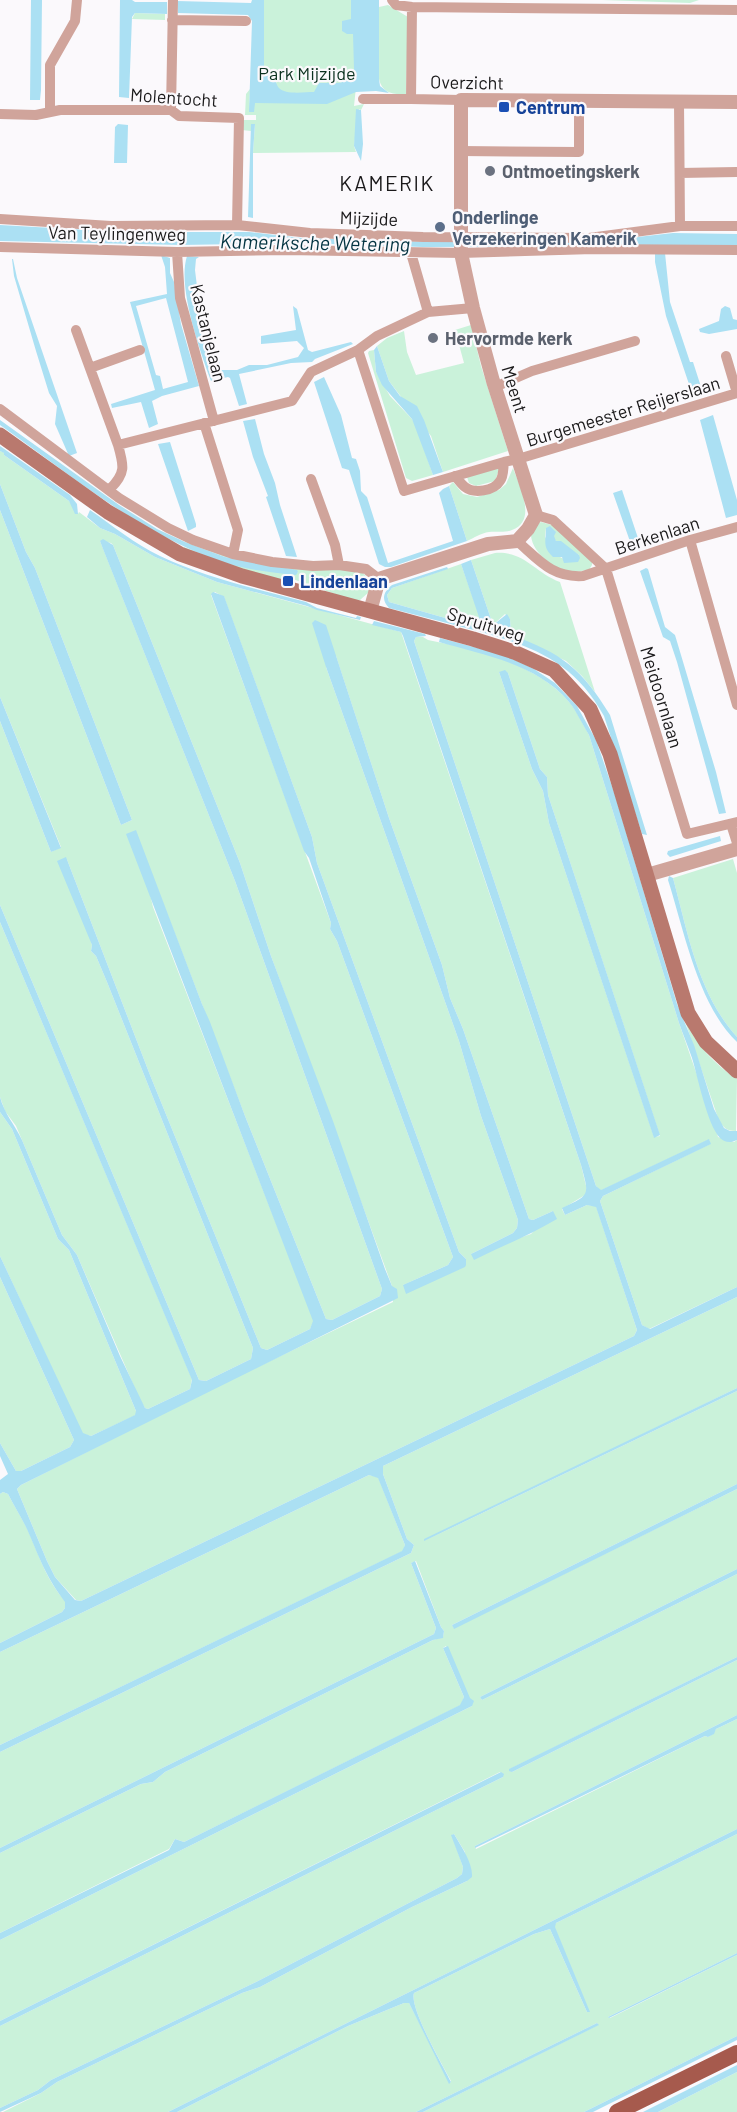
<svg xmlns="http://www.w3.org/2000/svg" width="737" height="2112" font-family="Barlow,sans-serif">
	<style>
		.green { fill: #caf2da; fill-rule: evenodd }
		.water { fill: #abe0f3; fill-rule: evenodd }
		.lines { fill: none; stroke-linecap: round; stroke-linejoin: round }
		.minor { stroke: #d0a49b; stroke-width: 10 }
		.tertiary { stroke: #d0a49b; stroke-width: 14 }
		.secondary { stroke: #b9796e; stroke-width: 15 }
		.primary { stroke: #a65a4d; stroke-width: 16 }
		.transit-dot { fill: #1a4fb4; stroke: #fbf9fc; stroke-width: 2 }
		.worship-dot { fill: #6b7280; stroke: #fbf9fc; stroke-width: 2 }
		.service-dot { fill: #5c6f8a; stroke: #fbf9fc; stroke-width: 2 }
		.labels { text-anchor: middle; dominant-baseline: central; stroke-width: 4.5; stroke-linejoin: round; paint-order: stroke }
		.park-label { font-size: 18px; fill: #0b311f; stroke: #fbf9fc }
		.street-label { font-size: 18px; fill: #1a191a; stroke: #fbf9fc }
		.transit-label { font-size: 18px; font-weight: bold; fill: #164399; stroke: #fbf9fc; text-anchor: start }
		.worship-label { font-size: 18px; font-weight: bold; fill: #5b616d; stroke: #fbf9fc; text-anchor: start }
		.service-label { font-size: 18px; font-weight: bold; fill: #4e5e75; stroke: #fbf9fc; text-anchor: start }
		.water-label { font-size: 20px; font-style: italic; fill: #043442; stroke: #fbf9fc }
		.quarter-label { font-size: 21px; letter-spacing: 1.5px; fill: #1a191a; stroke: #fbf9fc }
	</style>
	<rect width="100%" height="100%" fill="#fbf9fc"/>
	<path class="green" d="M260,0h94l4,68 -4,38 10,-2 -3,6 -2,-1 -5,37 2,6 -103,1 2,-29h-4v7l-9,-1 1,-10h13v-5h-11l1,-21 4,-5 -1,22z
		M602,0h97l-9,3z
		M388,5l20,12 -2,77c-13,1 -24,-1 -27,-15v-72z
		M135,13l30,1v6l-33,-1z
		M471,325l10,41 27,85 -65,21 -12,-36 -42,-55 -12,-35 10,-8 17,-7 3,21 9,23 48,-12 -9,-33z
		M374,350l2,22 14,24 22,23 4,7 17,49 -21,6 -6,-3 -38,-125 1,-2z
		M0,451l5,2 -1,2 65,46 9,13 1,-2 21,16 15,6 40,23 62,25 184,50 180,533 6,25 -2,5 -23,14 3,6 22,-10 9,1 41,124 -3,6 -553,265 -5,-1 -21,-23 -8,-16 -30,-72 4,-4 191,-96 181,-87 -1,-16 -121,-330 -31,-93 -127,-318 -2,-2 -11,-2 135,340 147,408 -2,7 -48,24 -6,-1 -81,-203 -110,-286 18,77 161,414 -4,8 -43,21 -6,-2 -111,-273 -84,-218 26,88 -1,6 5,5 11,26 146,366 -2,11 -45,22 -7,-1 -199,-475v-184l51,131 10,-5 -61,-150v-187l121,315 11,-5 -97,-252 -9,-16 -26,-68zM215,592l9,5 88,240 5,26 142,389 7,7 -63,26 45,-20 5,-8 -116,-316 -7,-12 1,-6 -120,-328zM336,656l53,162 53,147 8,33 13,31 66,190 4,1 20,-9 -22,23 -60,20 42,-21 4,-5 1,-8 -37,-104 -22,-75 -133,-374z
		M500,467l-5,14 -19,5 -7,-3 -2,-6z
		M513,468c6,17 25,53 -1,62 -7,3 -16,1 -23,2 -8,1 -15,6 -22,9l-18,-55 4,-4 10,12 14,3 22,-7 7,-6z
		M541,522l11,3 40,36v4l-3,5c-5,0 -11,2 -15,2 -18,0 -41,-18 -43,-36l6,-12zM546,528l10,13 23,14 -15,4 -6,-3 -13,-19z
		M186,540l38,14 132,15c11,6 15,10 13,23l-9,8h-8l-65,-23 -2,3 -18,-2 -85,-28 2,-3c40,16 69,23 112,27l2,-2 -73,-15 -40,-15z
		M495,553c30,-2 39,19 65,29l35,110 -13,-16 -16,-15 -55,-26 -1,-16 -5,-5 -12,11 -22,-65z
		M461,564l22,62 -6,1 -88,-25 -2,-7 5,-7z
		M416,637h7l5,3c47,9 110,24 142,63 7,9 13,21 19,32l90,288 37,107 2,7 16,5 3,-2v147l-88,42 -7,-4 -42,-124 3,-5 107,-52v-3l-2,-1 -108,51 -4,-5 -182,-545zM499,672l9,1 32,96 7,8 1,18 112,341 -6,1 -105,-314 -6,-32 -11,-22z
		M733,859l4,14v164c-39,-43 -49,-104 -64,-159z
		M0,922l192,457 -2,10 -42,20 -3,-1 -5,-8 -63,-145 -15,-20 -40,-95 -6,-14 -11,-15 -5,-14z
		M685,1021c11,23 30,44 52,58l-1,52c-9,0 -12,-3 -17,-10z
		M0,1112l12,17 46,110 11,11 67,161v4l-45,21 -8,-2 -3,-5 -80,-173z
		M0,1277l74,163 -4,7 -49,24h-5l-16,-28z
		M737,1297v91l-313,153 313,-150v93l-285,141 2,3 283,-139v80l-257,128 2,3 255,-126v83l-227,112 2,3 225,-112v55l-262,131 1,3 229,-113 3,1 5,-3 3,-5 21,-10v110l-569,283h-165l38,-19 16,-11 185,-89 18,-6 152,-80 55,-26 -2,-29 -11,-18 -2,1 11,32 -1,7 -5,4 -199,103 -207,99 -13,10 -38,18v-82l503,-249v-3l-3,-2 -500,249v-81l472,-234 -26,-60 -3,2 21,49 -3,8 -277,137 -9,-3 -6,10 -169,84v-80l141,-69 12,-2 12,-10 268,-132 10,-3 1,-6 -3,-4 -25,-66 -5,2 25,65 -2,6 -434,214v-96l411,-199 3,-8 -7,-6 -24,-65v-8z
		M369,1475l9,2 27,68 -2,6 -403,194v-93z
		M3,1492l5,2c7,14 16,27 22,41 11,26 17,45 35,66v7l-3,4 -62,31v-149z
		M737,1834v119l-129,64 2,1 127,-63v81l-153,76h-161l175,-87 -1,-2 -181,89h-239l171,-86 56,-23h5l41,80 1,-2c-8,-15 -42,-74 -37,-88l120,-59 16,-5 37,83h2l-35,-86 2,-3z
		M737,2072v40h-79z"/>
	<path class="water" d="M31,0h11l-1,90 -1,10h-10z
		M120,0h12l3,2h32v12l-32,-1 -3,4 -3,81 -10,-1z
		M252,0h12v76h6l4,-3c1,5 2,12 5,15 6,7 26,4 35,4l5,-9h20l10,-3 5,-11 -1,-35h-6l-5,-3v-10l9,-2v-19h28v79l1,7 9,7 -13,-2 -20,1 -29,12 -72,-1 -1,9h-5l3,-91 -4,-6 -70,-2 -1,-12 74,2z
		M356,109l5,1 2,34 -2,17 -7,-15z
		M118,124l10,1 -1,38h-13l1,-36z
		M251,124h4l-2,29v65l-5,-1z
		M0,225l124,7h125l53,6 132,4h159l80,-9 64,1v12l-314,1 -120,-4 -122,2 -181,-4z
		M655,253h10l5,49 20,60h3l10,31 -10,3 -27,-80 -11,-54z
		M161,255l9,3v15l4,9 7,42 18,62 -37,10 -10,5 6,23 -9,4 -8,-26 -29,6 -1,-4 44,-14 -25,-88 37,-8 -2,-27zM166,298l22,84 -25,7 -3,-13 -4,-1 -20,-69z
		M187,256l12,1 -3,2 -1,11 6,49 3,11 9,14 9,26h15l12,-5h18l31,-8 6,-9 -7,-7 -36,3v-8l35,-6 -3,-24 4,3 11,41 4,2 39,-10 2,2 -38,15 -3,3 -21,1 -52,11 8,30 -8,2 -9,-28 -2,-1 -17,4c-11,-30 -34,-94 -24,-125z
		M12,259h1l4,19 60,175 -8,3 -14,-32 2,-18 -8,-13 -13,-42 -22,-75z
		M725,306l5,2 3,11 4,1v9l-28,5 -9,-2 -1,-3 20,-8 2,-12z
		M377,346l12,35 11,15 17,10 7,14 19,52 -10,3 -21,-56 -30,-34 -6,-13 -2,-22z
		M324,377l17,38 11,43 4,1 4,12 1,20 6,6 21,66 65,-22 -14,-48 4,-4 6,-3 18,55 -76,26h-6l-6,-3 -30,-94 -7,-2 -28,-86z
		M713,415l24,85v15l-11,3 -26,-98z
		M255,419l9,35 11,29 5,22 17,52 -11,-1 -20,-59 2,-1 -15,-39 -10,-36z
		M0,420l119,85 38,24 28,13 40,15 72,13 1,2 -2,3c-25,-3 -52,-5 -76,-14 -82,-28 -150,-87 -220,-136z
		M170,442l26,82v3l-8,4 -30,-87z
		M0,446l70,49 7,9 1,10h-3l-6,-13 -65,-46v-2l-4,-2z
		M0,484l26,68 9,16 97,252 -11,5 -121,-315z
		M622,490l19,57 -8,3 -20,-57z
		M90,510c23,16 45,34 70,46 46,22 97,33 146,46l11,6 39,10 1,-2 4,1 -1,3 -43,-10 -10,-4 -90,-24 -62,-25 -40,-23 -15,-6 -13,-11z
		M550,526l6,6 -2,4 2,5h5l18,14 1,3 -2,4 -14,1 -2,-6h-9c-11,-10 -7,-16 -7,-29z
		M103,539l10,6 127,318 31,93 62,165 52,148 7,17 5,3 1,9 -377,187 -4,4 30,72 8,16 20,23 6,1 553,-265 3,-6 -41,-123 -9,-2 -22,10 -3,-7c29,-13 27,-13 19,-43l-178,-529 -2,-4 -29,-7 2,-4 51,13 1,2 -10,1 -2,4 182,545 5,4 108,-51 2,5 -108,52 -3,5 42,124 8,4 87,-42v10l-354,169v8l24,65 7,6 -3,8 -411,199v-7l402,-194 3,-6 -27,-67 -9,-3 -369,177v-9l62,-31 3,-4v-6c-18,-24 -24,-40 -35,-66 -6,-15 -15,-28 -22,-42l-5,-2 -3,2v-14l8,-6 -8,-18v-13l16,28h5l49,-24 4,-7 -74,-163v-21l83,177 8,3 44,-21 1,-4 -67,-161 -11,-11 -46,-110 -12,-17v-15c4,16 15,28 22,43l40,95 15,20 43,101 25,52 3,1 42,-20 2,-9 -192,-458v-17l199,475 7,1 45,-22 2,-11 -146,-366 -11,-26 -5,-5 1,-6 -35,-84 9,-4 84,218 111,273 6,2 43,-21 3,-8 -187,-487 10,-4 66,174 8,18 35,94 81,203 6,1 48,-24 2,-7 -147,-408 -132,-332 -3,-8z
		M471,560l22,65 14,-11 3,5 1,16c51,18 71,34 99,80l37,120 -5,-1 -38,-118c-31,-57 -75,-71 -134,-87 -27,-7 -54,-14 -81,-21 -8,-8 -6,-16 3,-23l55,-18 1,2 -56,19 -5,7 2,7 88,25 5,-1 -21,-62z
		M646,568l2,1 17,58 10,8 41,137 10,41 -7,1 -42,-152 -7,-21 -7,-4 -23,-66z
		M213,592l11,4 88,241 5,26 142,389 7,7v6l-1,2 -59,27 -3,-9 45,-20 5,-8 -116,-316 -7,-12 1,-6 -22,-65 -5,-7 -93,-257z
		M315,620l11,5 63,193 53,147 8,33 13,31 66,190 4,1 20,-9 4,8c-27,16 -55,27 -83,41l-3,-6 42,-21 4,-5 1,-8 -37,-104 -22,-75 -133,-374 -14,-44z
		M440,638l64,17 30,14 21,14 22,23 19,34 19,55 62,209 17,41 20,64 10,19 6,3h7v9c-6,3 -12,3 -17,-2 -13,-14 -22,-60 -28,-80 -4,-12 -9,-23 -13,-35l-90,-288c-7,-11 -12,-23 -20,-33 -32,-38 -85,-47 -130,-60z
		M505,670l3,3 32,96 7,8 1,18 112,340 -6,3 -105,-315 -6,-32 -11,-22 -33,-97z
		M0,697l61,151 -10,4 -51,-131z
		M720,836l1,5 -51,16 -3,-3 1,-3z
		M669,876l4,2c15,55 25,116 64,159v5c-39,-37 -53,-112 -69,-162z
		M737,1388v3l-313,150v-2z
		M737,1484v5l-283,140 -2,-4z
		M415,1561l26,66 3,4 -1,7 -10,2 -268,132 -12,10 -12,2 -141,69v-5l434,-214 2,-6 -25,-65z
		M737,1569v5l-255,126 -2,-3z
		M448,1646l22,52 4,3 -2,5 -472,234v-7l169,-83 6,-11 9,3 276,-137 4,-8 -21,-49z
		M737,1657v3l-225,112 -3,-1v-2z
		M737,1715v4l-21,10 -2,5 -6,3 -3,-1 -230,112v-2z
		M501,1772l3,2 -1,3 -503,249v-5z
		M737,1829v5l-181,89 -1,4 35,85h-3l-37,-83 -16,5 -120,59c-5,14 29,73 37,89l-2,2 -40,-81h-5l-56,23 -171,86h-9z
		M454,1834c7,12 19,29 18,43l-5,4 -55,26 -152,80 -18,6 -185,89 -16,11 -41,19v-4l38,-18 13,-10 207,-99 199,-103 5,-4 1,-7 -12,-32z
		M737,1953v2l-128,63 -1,-1z
		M597,2023l2,2 -176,87h-7z
		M737,2036v4l-144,72h-9z
		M737,2065v7l-79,40h-15z"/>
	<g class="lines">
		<path class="minor" d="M392,0l4,5 16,2 325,3
			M412,7l-1,92 50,1
			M172,20l74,1
			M363,99h48
			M679,102l1,124
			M171,110l2,-110
			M50,111v-46l25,-44 2,-21
			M0,114l36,1 24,-5h111l8,6 60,2 -2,107
			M461,151l118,1v-50
			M680,173l57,-1
			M0,219l111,7 126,-1 73,8 113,4 166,1 91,-12h57
			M0,247l177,5 110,-2 174,3 132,-4 144,1
			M177,252l3,46 34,123
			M411,253l17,59
			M76,330l42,115c6,21 8,28 -8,44
			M358,350l46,141 100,-29 14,-3 219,-66
			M726,356l11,37
			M90,368l50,-18
			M495,387l37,-16 103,-30
			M0,409l119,89 49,30 25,12 40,14 39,8 41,4 26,-1 27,4 13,10
			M204,423l34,107 -5,24
			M118,445l174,-44 19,-29 47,-22 19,-14 51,-24 45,-4
			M455,476c3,3 6,8 10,11 9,7 29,4 35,-6 4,-5 3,-14 4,-19
			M311,479l24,66 4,20
			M536,515l17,5 53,49 81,265 50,-12
			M690,540l47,165
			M517,541c22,19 35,37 66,35l107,-36 47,-13
			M731,824l6,19"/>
		<path class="tertiary" d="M370,611l9,-32 109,-35 29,-3 11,-12 8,-14 -43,-134 -20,-73 -12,-55v-153l276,2
			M647,875l90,-26"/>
		<path class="secondary" d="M0,435l108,77 72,42 62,22 231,63 41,13 40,18 36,39 20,45 78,259 18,29 31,29"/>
		<path class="primary" d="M617,2112l120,-59"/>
	</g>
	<g class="transit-dot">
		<rect x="498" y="101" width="12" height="12" rx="3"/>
		<rect x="282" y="575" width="12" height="12" rx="3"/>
	</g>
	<g class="worship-dot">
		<circle cx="490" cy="171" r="6"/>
		<circle cx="433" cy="338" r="6"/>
	</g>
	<circle class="service-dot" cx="440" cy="227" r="6"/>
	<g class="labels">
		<g class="park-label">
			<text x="307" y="73">Park Mijzijde</text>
		</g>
		<g class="street-label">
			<text transform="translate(467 82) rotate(1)">Overzicht</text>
			<text transform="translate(174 97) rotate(4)">Molentocht</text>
			<text transform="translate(369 218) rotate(2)">Mijzijde</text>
			<text transform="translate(117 233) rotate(1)">Van Teylingenweg</text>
			<text transform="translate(209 333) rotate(76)">Kastanjelaan</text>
			<text transform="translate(515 389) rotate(73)">Meent</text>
			<text transform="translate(623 411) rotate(-17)">Burgemeester Reijerslaan</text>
			<text transform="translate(657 535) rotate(-18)">Berkenlaan</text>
			<text transform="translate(486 624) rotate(17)">Spruitweg</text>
			<text transform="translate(662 697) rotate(73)">Meidoornlaan</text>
		</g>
		<g class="transit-label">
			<text x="516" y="107">Centrum</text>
			<text x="300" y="581">Lindenlaan</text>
		</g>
		<g class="worship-label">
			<text x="502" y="171">Ontmoetingskerk</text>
			<text x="445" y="338">Hervormde kerk</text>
		</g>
		<g class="service-label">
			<text x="452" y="217">Onderlinge<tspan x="452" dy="21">Verzekeringen Kamerik</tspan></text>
		</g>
		<g class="water-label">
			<text transform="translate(315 242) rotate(1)">Kameriksche Wetering</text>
		</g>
		<g class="quarter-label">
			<text x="387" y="182">KAMERIK</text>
		</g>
	</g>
</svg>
